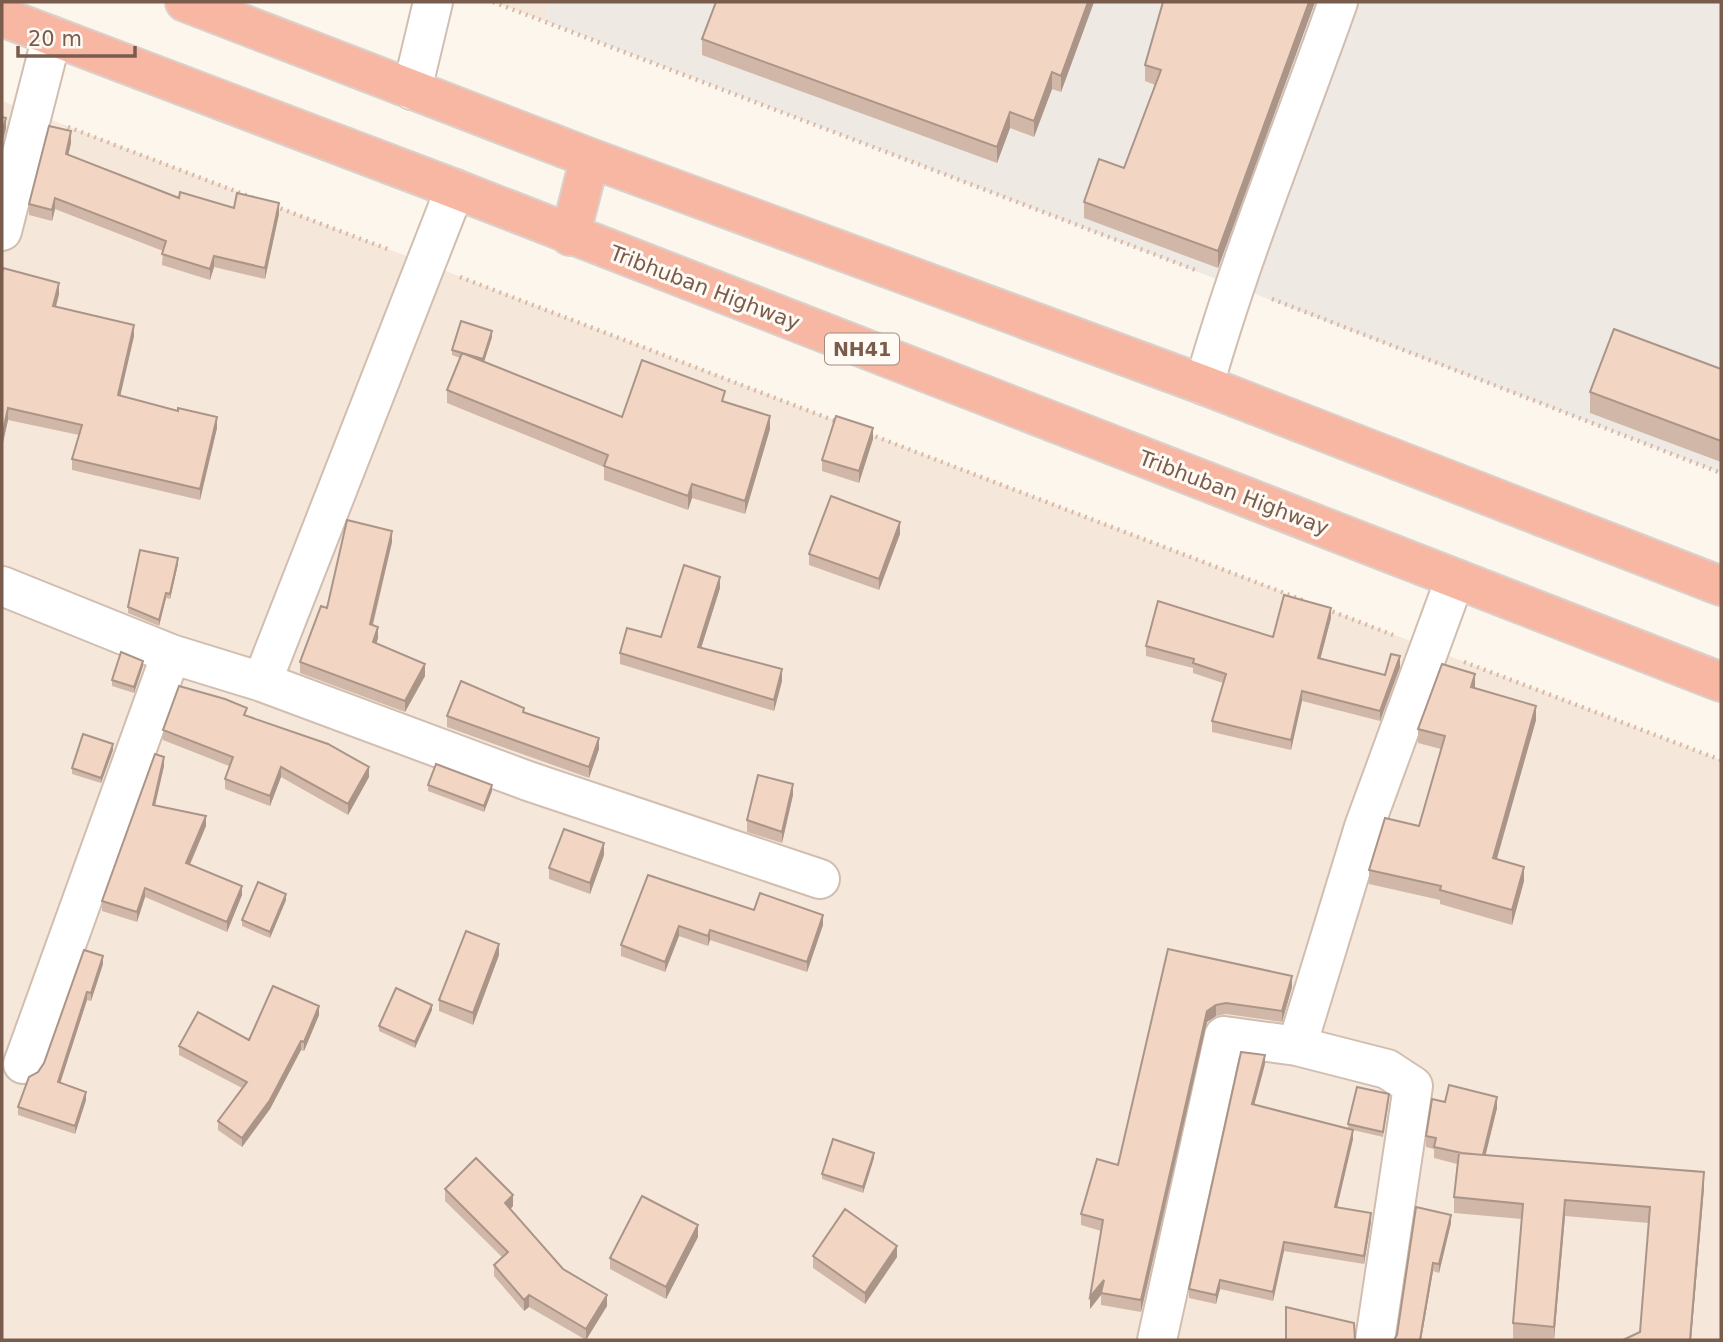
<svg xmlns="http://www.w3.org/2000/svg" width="1723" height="1342" font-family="'DejaVu Sans',sans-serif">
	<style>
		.residential { fill: #f5e8da }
		.industrial { fill: #efe9e4 }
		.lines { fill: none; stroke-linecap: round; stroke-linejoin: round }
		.minor-casing { stroke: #d1beb0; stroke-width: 42 }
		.highway-casing { stroke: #dad1cd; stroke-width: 42 }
		.path { stroke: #d9b8a5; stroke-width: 4.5; stroke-dasharray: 2 5; stroke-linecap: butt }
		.minor { stroke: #fff; stroke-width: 38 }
		.highway { stroke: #f7b7a3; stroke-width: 38 }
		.wall { fill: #d1b7a8 }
		.shaded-wall { fill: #aa9588 }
		.building { fill: #f3d5c3; stroke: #aa9588; stroke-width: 2 }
		.labels { text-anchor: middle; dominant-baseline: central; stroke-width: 6; stroke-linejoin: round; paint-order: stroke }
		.shield { fill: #fffaf3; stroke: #a28b7f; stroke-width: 2 }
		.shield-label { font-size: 19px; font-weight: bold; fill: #7a5c4d }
		.street-label { font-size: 21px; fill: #7a5c4d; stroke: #fffaf3 }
	</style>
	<rect width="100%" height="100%" fill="#fdf6ec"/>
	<path class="residential" d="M493,2h58l-6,19z
		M2,101l1719,659v580h-1719z"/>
	<path class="industrial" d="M551,2h1170v471l-1176,-452z"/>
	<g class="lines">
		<defs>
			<path id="minor" d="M412,90l21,-88
				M2,231l50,-195
				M1204,385c37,-130 89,-256 134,-383
				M2,586l169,68 91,28 266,99 292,98
				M262,682l193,-493
				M1297,1046l90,23 26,17 -38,254
				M23,1064l148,-410
				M1157,1340l67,-304 73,10 67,-219 91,-248"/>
			<path id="highway" d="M185,2l405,156 614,227 517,201
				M2,17l453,172 1266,493
				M570,236l20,-78"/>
		</defs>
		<use href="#minor" class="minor-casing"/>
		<use href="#highway" class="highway-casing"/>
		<path class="path" d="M493,2l705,269
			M68,127l188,72
			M274,206l116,44
			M460,277l378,145
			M1272,299l449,174
			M869,434l436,167
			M1326,609l67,26
			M1464,662l257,98"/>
		<use href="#minor" class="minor"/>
		<use href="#highway" class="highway"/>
	</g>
	<path class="wall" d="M716,2h378l-33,90 -9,-3 -18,48 -24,-9 -13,35 -295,-108v-16z
		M1163,2h152l-97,266 -134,-50v-16l40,-34 31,-83 -10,-4v-16z
		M71,143l-3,12 111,43 55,10 45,6 -14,65 -51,-12 -4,13 -48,-15 1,-14 -108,-42 -3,12 -23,-6v-11z
		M2,274l57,20 -3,13 78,29 -14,59 97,33 -17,72 -128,-30v-11l7,-24 -71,-15 -6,27z
		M492,337l-8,25 138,55 103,-15 45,27 -25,85 -53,-16 -4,12 -84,-30v-13l-157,-64v-13l13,-32 -8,-3v-5z
		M1721,369v93l-131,-49v-21z
		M873,439l-14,44 -37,-12v-11z
		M900,534l-21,56 -70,-25v-11z
		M392,542l-19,83 5,13 -2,6 49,32 -20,36 -105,-39v-11l27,-54z
		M178,564l-8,35 -4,-1 -7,28 -31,-13v-6z
		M720,588l-19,60 81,33 -8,30 -154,-47v-11l41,-16z
		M1331,618l-11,40 65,17 15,-8 -20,54 -78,-20 -11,49 -79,-18v-11l11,-38 -30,-10v-5l-47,-12v-10l127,-9z
		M143,666l-9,27 -22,-7v-6z
		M1475,688l61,32 -40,139 28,22 -12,44 -72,-21v-4l-71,-16v-14l50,-44 22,-77 -23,-6v-14z
		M247,716l122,61 -21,38 -67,-38 -11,29 -45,-17v-10l4,-13 -66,-26v-10z
		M447,716l152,33 -10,29 -142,-51z
		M113,750l-12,33 -29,-9v-6z
		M164,766l-9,39 51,21 -16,39 52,30 -15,37 -82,-35 -8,25 -35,-11v-10z
		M428,785l64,6 -8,21 -56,-21z
		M793,795l-11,48 -35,-11v-12z
		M604,855l-14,39 -41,-15v-11z
		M648,875l106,35 69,15 -16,47 -97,-32 -2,6 -29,-10 -14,36 -44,-16v-11z
		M286,900l-16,38 -28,-12v-6z
		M1168,949l124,38 -10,35 -56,-8 -10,2 -9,6 -66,290 -40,-7v-10l-11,14 11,-78 -20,-6v-11l37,-49z
		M499,955l-26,70 -34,-14v-11z
		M103,964l-12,37 -4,-1 -27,83 26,17 -11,34 -57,-19v-8l20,-35z
		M432,1010l-17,38 -36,-17v-5z
		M319,1015l-15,36 -3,-1 -31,59 -28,38 -24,-17v-9l24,-33 -63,-33v-9l70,-6z
		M1265,1064l-11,41 94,24v-5l41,-24 -6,37 -30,-7v9l-16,69 34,14 -7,42 -80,-13 -11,50 -53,-12 -4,15 -27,-6v-9z
		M1445,1102l52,6 -12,47 219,33 -13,152h-68l17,-8 9,-109 -84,-7 -11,124 -41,-1v-16l9,-104 -68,-6v-16l3,-33 -23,-6v-9l-8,-2v-11z
		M874,1158l-11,35 -41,-14v-5z
		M445,1189l68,17 -2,3 52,60 44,37 -21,34 -57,-33 -5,4 -30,-35v-11l8,-8 -57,-56z
		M1451,1223l-12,50 -6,-2 -12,69h-27z
		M698,1237l-32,62 -56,-30v-11z
		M813,1256l84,1 -32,47 -52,-36z"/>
	<path class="shaded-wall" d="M1088,2h6l-33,90v-16z
		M1309,2h6l-97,266v-17z
		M1052,72v17l-18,48v-16z
		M1010,112v16l-13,35v-16z
		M6,118v11l-4,15v-11z
		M71,131v12l-5,22v-11z
		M55,198v11l-3,12v-11z
		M279,203v11l-14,65v-11z
		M214,256v11l-4,13v-11z
		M59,283v11l-6,23v-11z
		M134,325v11l-16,70v-11z
		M492,331v6l-9,28v-6z
		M8,408v12l-6,27v-11z
		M770,416v13l-25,85v-13z
		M217,417v11l-17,72v-11z
		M873,428v11l-14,44v-12z
		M692,484v14l-4,12v-14z
		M900,522v12l-21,56v-11z
		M392,531v11l-22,93v-11z
		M178,558v6l-8,35v-5z
		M720,577v11l-22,70v-11z
		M166,593v5l-7,28v-6z
		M1331,608v10l-13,50v-10z
		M378,627v11l-5,16v-12z
		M1400,656v11l-20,54v-10z
		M143,661v5l-9,27v-6z
		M425,664v12l-20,36v-11z
		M782,669v12l-8,30v-11z
		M1475,674v14l-4,-1z
		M1302,691v10l-11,49v-10z
		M1536,706v14l-43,153v-15z
		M599,738v11l-10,29v-11z
		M113,744v6l-12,33v-5z
		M164,757v9l-11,48v-9z
		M281,767v10l-11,29v-10z
		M369,767v10l-21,38v-11z
		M793,784v11l-11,48v-11z
		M492,785v6l-8,21v-6z
		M206,816v10l-20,47v-10z
		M604,843v12l-14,39v-11z
		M1524,867v14l-12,44v-15z
		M242,886v9l-15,37v-10z
		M145,888v9l-8,25v-10z
		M286,894v6l-16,38v-6z
		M823,915v10l-16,47v-10z
		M679,926v10l-14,36v-10z
		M710,930v10l-2,6v-10z
		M499,944v11l-26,70v-12z
		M103,956v8l-12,37v-8z
		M1292,976v11l-10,35v-11z
		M87,992v8l-29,90v-8z
		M432,1005v5l-17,38v-6z
		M1216,1005v11l-9,6 -66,290v-12l66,-289z
		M319,1006v9l-15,36v-9z
		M301,1041v9l-31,59 -28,38v-9z
		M1265,1055v9l-13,49v-9z
		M86,1092v8l-11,34v-8z
		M1497,1097v11l-15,62v-12z
		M1353,1130v9l-18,77v-9z
		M874,1153v5l-11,35v-6z
		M1704,1172v16l-13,152h-1z
		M513,1195v11l-8,8v-11z
		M1565,1200v16l-11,124v-13z
		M1371,1213v9l-7,42v-8z
		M1451,1215v8l-12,50v-9z
		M698,1225v12l-32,62v-12z
		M1284,1242v9l-11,50v-9z
		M897,1246v11l-32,47v-11z
		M1433,1263v8l-12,69h-1z
		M1104,1280v11l-14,18v-12z
		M1220,1280v9l-4,15v-9z
		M529,1295v12l-5,4v-11z
		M607,1295v11l-21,34v-11z"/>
	<path class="building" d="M716,2h372l-27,74 -9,-4 -18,49 -24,-9 -13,35 -295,-108z
		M1163,2h146l-91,249 -134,-49 15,-43 25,9 37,-98 -16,-5z
		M2,117l4,1 -4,15z
		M49,126l22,5 -5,23 113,44 1,-6 54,16 3,-15 42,10 -14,65 -51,-12 -4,13 -48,-15 4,-13 -111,-43 -3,12 -23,-6z
		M3,268l56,15 -6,23 81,19 -16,70 60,16v-3l39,9 -17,72 -128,-30 10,-34 -74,-17 -6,28v-162z
		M461,321l31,10 -9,28 -31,-9z
		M1614,329l107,40v72l-131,-49z
		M462,353l160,64 20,-57 83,31 -3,10 48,15 -25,85 -53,-17 -4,12 -84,-30 4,-11 -161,-65z
		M836,416l37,12 -14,43 -37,-11z
		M831,496l69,26 -21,57 -70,-25z
		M347,520l45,11 -22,93 8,3 -5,15 52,22 -20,37 -105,-39 21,-56 6,2z
		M140,550l38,8 -8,36 -4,-1 -7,27 -31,-13z
		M684,565l36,12 -22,70 84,22 -8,31 -154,-47 7,-25 34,9z
		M1284,595l47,13 -13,50 67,17 6,-21 9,2 -20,55 -78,-20 -11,49 -79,-19 14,-47 -33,-11 1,-4 -48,-13 12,-45 115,36z
		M121,652l22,9 -9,26 -22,-7z
		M1442,664l33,10 -4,13 65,19 -43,152 31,9 -12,43 -72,-20 1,-4 -72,-16 16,-52 34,8 26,-90 -27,-7z
		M461,681l63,27 -1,4 76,26 -10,29 -142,-51z
		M179,686l46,13 22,9 -3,7 84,29 41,23 -21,37 -67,-37 -11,29 -45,-17 8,-22 -70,-27z
		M83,734l30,10 -12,34 -29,-10z
		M155,754l9,3 -11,48 53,11 -20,47 56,23 -15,36 -82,-34 -8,24 -35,-11z
		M436,764l56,21 -8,21 -56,-21z
		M758,775l35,9 -11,48 -35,-12z
		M564,829l40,14 -14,40 -41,-15z
		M648,875l106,35 6,-17 63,22 -16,47 -97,-32 -2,6 -29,-10 -14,36 -44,-17z
		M258,882l28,12 -16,38 -28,-12z
		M466,931l33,13 -26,69 -34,-13z
		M1168,949l124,27 -10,35 -56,-8 -10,2 -9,6 -66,289 -40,-7 3,-13 -14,17 13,-77 -22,-6 16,-55 21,6z
		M84,950l19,6 -12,37 -4,-1 -29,90 28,10 -11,34 -57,-19 11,-30 9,-5 6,-9z
		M273,986l46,20 -15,36 -3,-1 -31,59 -28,38 -24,-17 29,-39 -68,-36 19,-34 51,28z
		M396,988l36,17 -17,37 -36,-16z
		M1241,1052l24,3 -13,49 101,26 -18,77 36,6 -7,43 -80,-14 -11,50 -53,-12 -4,15 -27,-6z
		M1449,1085l48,12 -14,58 -21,-2 -28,-6 2,-9 -10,-2 6,-37 13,3z
		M1357,1087l32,7 -6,38 -35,-8z
		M833,1139l41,14 -11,34 -41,-13z
		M1459,1153l245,19 -14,168h-67l17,-8 10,-125 -85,-7 -11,127 -41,-4 10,-119 -69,-7z
		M476,1158l37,37 -8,8 58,66 44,26 -21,34 -57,-34 -5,5 -30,-35 14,-13 -63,-63z
		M642,1196l56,29 -32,62 -56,-29z
		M1416,1207l35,8 -12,49 -6,-1 -13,77h-26l3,-5z
		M845,1209l52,37 -32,47 -52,-37z
		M1286,1307l68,16 1,17h-69z"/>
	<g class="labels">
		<rect class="shield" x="825" y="333.5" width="74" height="31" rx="5"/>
		<g class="shield-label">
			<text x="862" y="349">NH41</text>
		</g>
		<g class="street-label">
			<text transform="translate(705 288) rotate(21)">Tribhuban Highway</text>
			<text transform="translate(1234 493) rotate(21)">Tribhuban Highway</text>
		</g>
	</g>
	<rect width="1723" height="1342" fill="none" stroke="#7a5c4d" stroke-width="7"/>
	<path d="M18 46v10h117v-10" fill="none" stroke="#7a5c4d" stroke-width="3.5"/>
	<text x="28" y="46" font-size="21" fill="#7a5c4d" stroke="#fffaf3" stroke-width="5" paint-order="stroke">20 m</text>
</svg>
